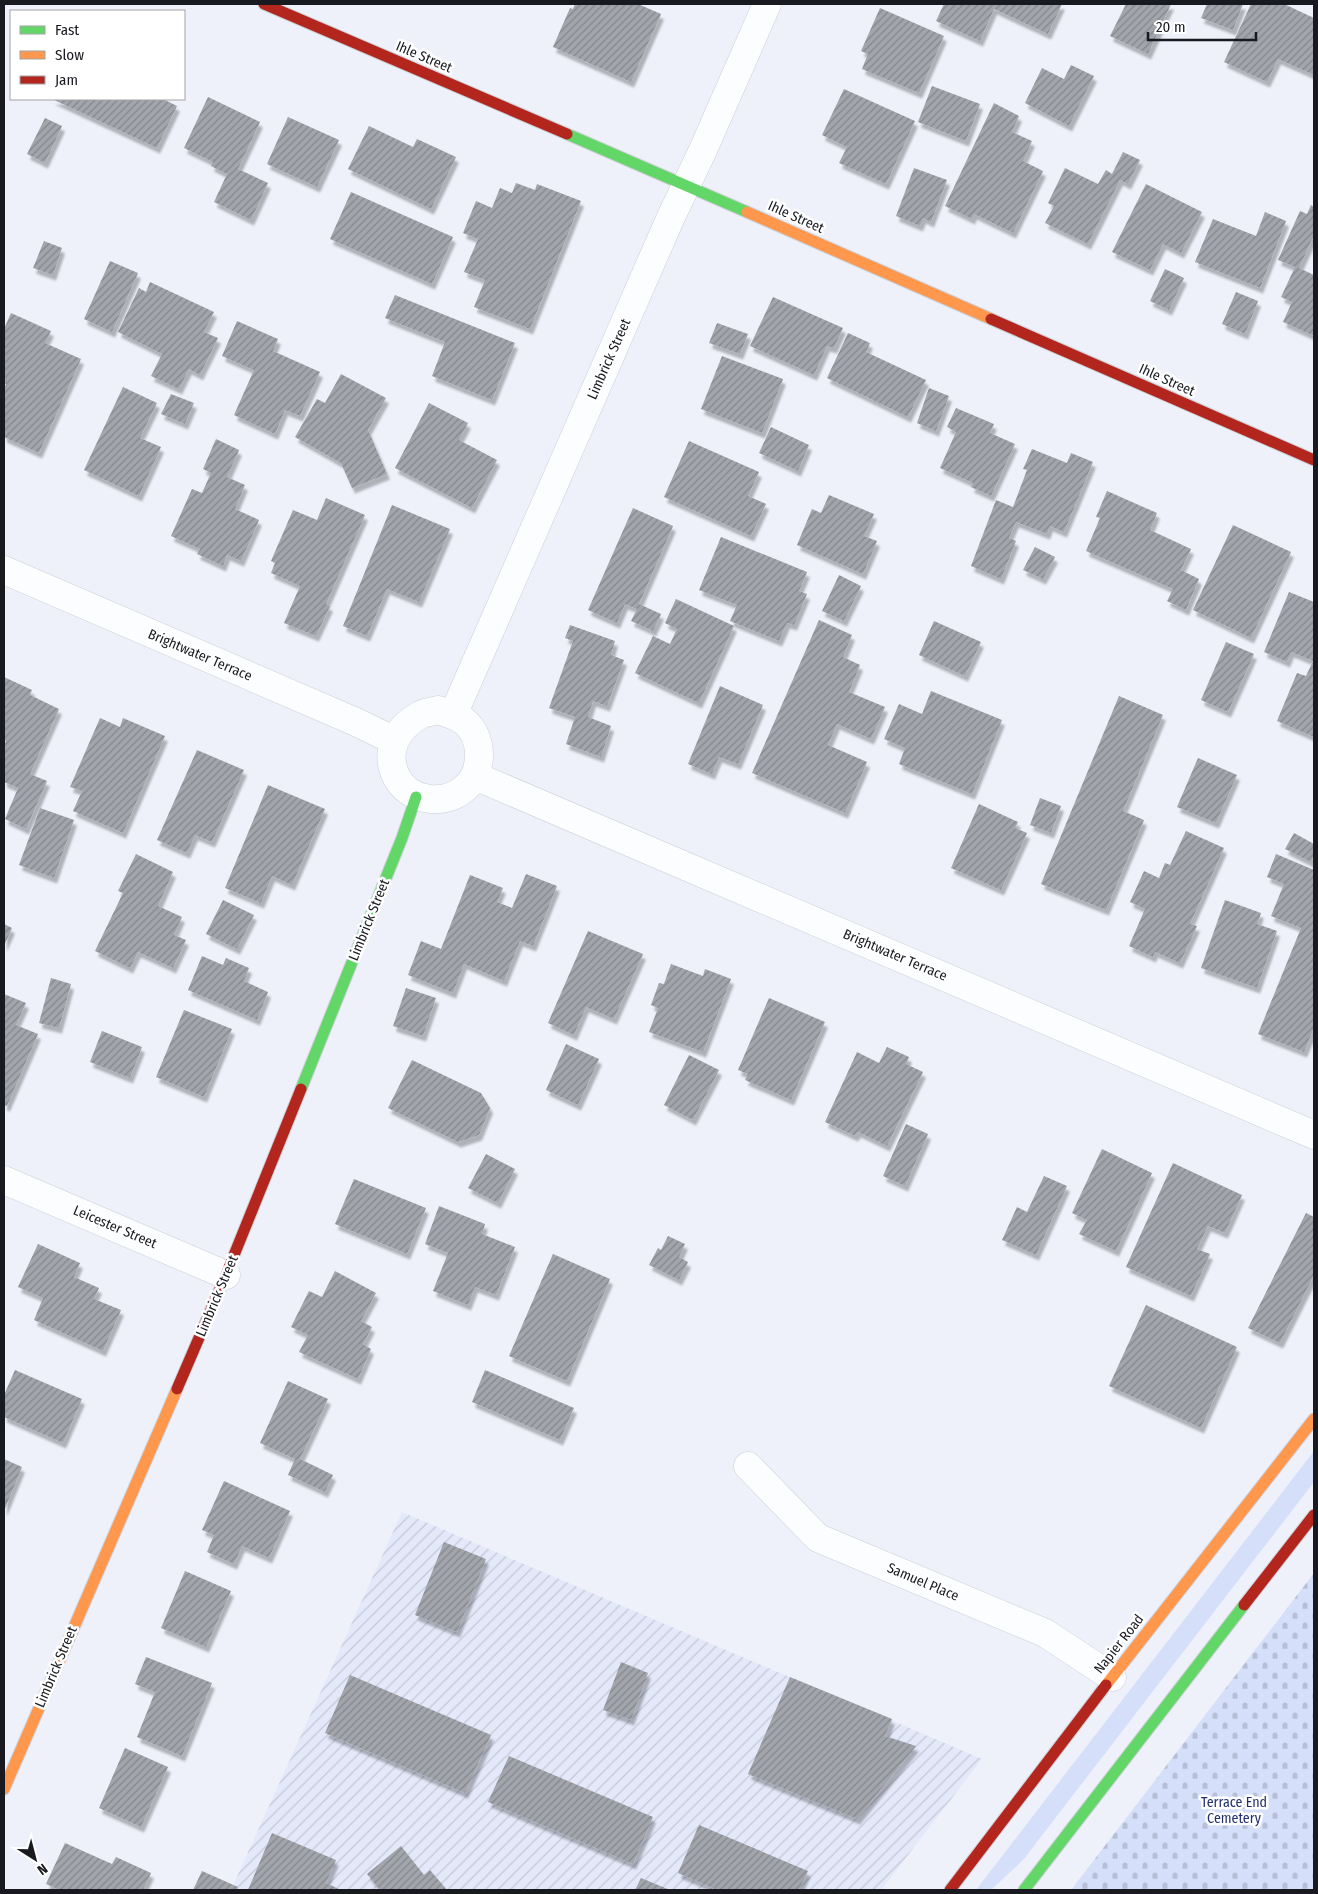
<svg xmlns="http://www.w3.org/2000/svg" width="1318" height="1894" font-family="'Fira Sans Condensed',sans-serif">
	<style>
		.industrial { fill: url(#industrial-furrows) }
		.green { fill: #d5dff9 }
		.cemetery { fill: url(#cemetery-stones) }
		.building { fill: url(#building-hatch); filter: url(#shadow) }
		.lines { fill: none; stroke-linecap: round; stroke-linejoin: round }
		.street-casing { stroke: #cccfd6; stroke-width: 29 }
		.fast-casing { stroke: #cccfd6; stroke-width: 13 }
		.slow-casing { stroke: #cccfd6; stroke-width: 13 }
		.jam-casing { stroke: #cccfd6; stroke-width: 13 }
		.street { stroke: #fcfdfe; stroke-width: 28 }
		.fast { stroke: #63d668; stroke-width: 11 }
		.slow { stroke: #ff974d; stroke-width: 11 }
		.jam { stroke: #b3261e; stroke-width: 11 }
		.labels { text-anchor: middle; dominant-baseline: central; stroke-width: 5; stroke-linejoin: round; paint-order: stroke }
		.street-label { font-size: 14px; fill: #181a20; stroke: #fff }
		.park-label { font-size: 14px; fill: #22316e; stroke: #fff }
	</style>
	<defs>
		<pattern id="industrial-furrows" width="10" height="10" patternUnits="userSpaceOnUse" patternTransform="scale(1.25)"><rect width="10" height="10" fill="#e4e9fa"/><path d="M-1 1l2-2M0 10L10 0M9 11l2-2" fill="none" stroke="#c3c7d6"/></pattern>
		<pattern id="cemetery-stones" width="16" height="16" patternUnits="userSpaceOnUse" patternTransform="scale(1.25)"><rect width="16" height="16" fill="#d5dff9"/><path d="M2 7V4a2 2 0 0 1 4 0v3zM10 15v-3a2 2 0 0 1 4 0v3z" fill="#b6bfd5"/></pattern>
		<pattern id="building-hatch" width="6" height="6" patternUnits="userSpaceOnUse" patternTransform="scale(1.25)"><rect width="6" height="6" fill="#a2a5ab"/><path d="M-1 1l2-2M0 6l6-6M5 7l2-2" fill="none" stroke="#83868b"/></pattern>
		<filter id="shadow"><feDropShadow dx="3" dy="5.5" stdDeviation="1" flood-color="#0004"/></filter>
	</defs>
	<rect width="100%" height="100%" fill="#eef1fa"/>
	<path class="industrial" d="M402,1512l580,247 -101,131h-650z"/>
	<path class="green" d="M1314,1451v31l-291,378 -32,30h-15z"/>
	<path class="cemetery" d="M1314,1573v317h-243z"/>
	<path class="building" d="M575,4h63l23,10 -30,68 -78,-35 17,-39 3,1z
		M944,4h118l-14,30 -54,-25 -14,32 -44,-20z
		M1126,4h45l-23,50 -38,-18z
		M1207,4h36l-10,26 -32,-12z
		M1251,4h33l30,14v57l-36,-16 -11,23 -43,-20z
		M880,8l64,28 -25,57 -57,-24 6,-15 -7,-3z
		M1071,65l23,11 -25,50 -44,-23 17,-35 22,11z
		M932,86l48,18 -14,37 -48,-19z
		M844,89l71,32 -29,63 -47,-21 8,-16 -25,-12z
		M208,97l52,25 -22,47 30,14 -17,37 -37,-18 13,-28 -16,-8 2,-4 -29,-14z
		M52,99h111l14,7 -20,42z
		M994,103l25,13 -7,16 20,9 -9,20 20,10 -30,62 -39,-19 -2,5 -27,-13z
		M288,117l51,23 -22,47 -50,-23z
		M45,118l17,8 -17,37 -18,-9z
		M369,126l44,21 4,-8 39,18 -25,52 -83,-40z
		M1123,152l17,8 -12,24 -8,-4 -32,64 -43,-21 9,-17 -6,-3 17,-35 33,16 8,-14 6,4z
		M914,168l33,12 -16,42 -8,-4 -3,8 -24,-10z
		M516,183l19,7 2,-6 44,17 -51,128 -56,-22 11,-27 -21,-8 14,-33 -15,-6 13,-32 16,7 8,-20 12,5z
		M1146,184l56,28 -21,41 -18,-9 -13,26 -38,-18z
		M351,192l102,45 -21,47 -102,-45z
		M1311,205l3,2v28l-15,33 15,7v61l-31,-14 9,-20 -11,-5 14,-30 -17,-7 22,-49 7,3z
		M1265,212l21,9 -26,67 -65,-26 18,-43 43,17z
		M44,241l18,7 -9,27 -20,-7z
		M110,261l28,12 -26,59 -28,-13z
		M1165,269l19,9 -15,32 -19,-9z
		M150,282l64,30 -10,20 14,6 -18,37 -11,-6 -10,20 -28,-13 11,-22 -44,-22 21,-44 7,4z
		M1236,292l22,9 -13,33 -23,-10z
		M395,295l120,48 -23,57 -60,-24 13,-34 -60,-24z
		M773,297l70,31 -9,20 -7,-2 -13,29 -64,-29z
		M11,313l40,18 -6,12 36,16 -42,94 -35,-16v-48l2,-5 -2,-1v-54z
		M237,321l41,18 -5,12 47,21 -20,44 -15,-6 -10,24 -41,-19 20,-45 -32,-14z
		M717,323l31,11 -8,20 -31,-11z
		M848,333l22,10 -4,9 60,28 -18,37 -81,-39z
		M722,356l61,23 -21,54 -61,-24z
		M341,374l45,24 -18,32 19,44 -35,14 -11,-25 -46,-26 22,-38 8,4z
		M123,387l34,16 -17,35 21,9 -22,49 -55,-26z
		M929,388l20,8 -13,35 -19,-8z
		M171,394l23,9 -9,21 -24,-10z
		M429,403l39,20 -9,17 38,20 -25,48 -77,-40z
		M956,408l38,16 -4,9 25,11 -24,52 -20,-9 2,-4 -33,-15 16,-36 -9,-5z
		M771,427l38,18 -11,26 -39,-18z
		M216,439l23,11 -12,27 18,8 -10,24 24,11 -18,41 -14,-6 -4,11 -26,-12 3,-5 -29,-13 21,-47 10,4 9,-20 -8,-4z
		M689,441l70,31 -11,24 18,8 -15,32 -87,-39z
		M1032,449l35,14 4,-10 22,9 -29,70 -14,-6 -3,8 -31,-12 -7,16 7,3 -15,38 -30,-13 25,-66 17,7 14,-37 -4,-1z
		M1107,491l50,22 -7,17 41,19 -10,21 18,9 -13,31 -19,-9 6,-12 -87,-38 14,-33 -4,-1z
		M829,495l45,19 -10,22 13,5 -14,33 -66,-29 15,-36 9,4z
		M326,498l39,17 -39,89 4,2 -14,30 -32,-13 16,-37 -29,-13 4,-10 -4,-2 22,-51 24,10z
		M392,505l58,24 -31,73 -32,-13 -20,47 -24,-10z
		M633,508l40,18 -34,78 22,10 -8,17 -22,-10 6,-12 -12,-5 -8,19 -29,-13z
		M1233,525l58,27 -40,86 -58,-28z
		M721,537l86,35 -8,19 8,3 -13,31 -7,-2 -8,18 -49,-20 7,-16 -38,-15z
		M1035,547l20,10 -12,22 -20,-9z
		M839,575l22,11 -17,35 -22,-10z
		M1289,592l25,10v135l-37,-16 20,-48 9,3 7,-15 -22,-9 -4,10 -23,-10z
		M676,599l58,27 -35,77 -64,-30 18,-37 17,8 7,-15 -12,-6z
		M819,620l33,15 -9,22 17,8 -11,27 36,15 -14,32 -34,-15 -9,21 39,17 -22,51 -93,-40z
		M934,621l47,21 -16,34 -46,-21z
		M570,625l45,16 -4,14 13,5 -17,46 -14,-5 -5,16 23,9 -10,31 -35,-13 9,-27 -26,-9 24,-67 -8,-3z
		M1226,642l28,12 -26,58 -27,-12z
		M4,677l28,13 -2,5 29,14 -29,65 17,7 -21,48 -21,-10 13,-31 -14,-6v-37l2,-4 -2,-1z
		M720,686l43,19 -25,59 -19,-7 -7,17 -24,-10z
		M931,691l71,29 -30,74 -73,-30 6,-16 -21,-9 15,-35 23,10z
		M1119,696l44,19 -40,96 21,9 -38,90 -65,-26z
		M100,718l20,9 3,-9 42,18 -42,97 -50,-22 9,-20 -12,-4z
		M197,750l47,20 -32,72 -17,-7 -8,18 -30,-13z
		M1198,758l39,17 -21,48 -39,-16z
		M268,785l57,24 -33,76 -20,-9 -11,27 -36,-15z
		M1040,798l21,8 -10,27 -21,-8z
		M979,804l39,18 -3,6 12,5 -26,57 -50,-22z
		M40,808l34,12 -20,58 -35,-13z
		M1186,831l38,17 -34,76 7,2 -17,37 -25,-11 -2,5 -24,-11 16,-37 -15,-7 14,-31 15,7 6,-15 5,2z
		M1294,833l20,11v11l-3,7 -26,-13z
		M136,854l37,18 -15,34 24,11 -8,18 12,5 -13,28 -35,-16 -8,16 -35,-17 28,-58 -5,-2z
		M1276,854l38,16v158l-10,24 -46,-18 43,-106 -30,-12 13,-32 -17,-7z
		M526,874l31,12 -24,60 -13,-5 -16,40 -40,-17 -11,29 -45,-18 13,-34 20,8 29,-74 33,13 -6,14 15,6z
		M223,900l31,15 -17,34 -31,-15z
		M1225,900l36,13 -4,11 20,7 -20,57 -56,-20z
		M4,924l8,4 -8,18z
		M588,931l55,23 -29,65 -28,-12 -12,28 -26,-12z
		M202,956l21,9 3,-7 23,10 -5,13 24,11 -11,28 -69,-30z
		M671,964l32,12 2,-7 26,10 -28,73 -54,-20 9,-24 -7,-3 8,-22 5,1z
		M51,978l20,6 -12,44 -20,-5z
		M406,988l30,10 -13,38 -30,-10z
		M4,994l22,9 -10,22 22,9 -31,72 -3,-1z
		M769,998l56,24 -34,78 -46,-20 3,-6 -10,-4z
		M184,1010l48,19 -28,68 -48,-20z
		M102,1031l40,16 -12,31 -40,-16z
		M566,1044l33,15 -21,46 -32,-15z
		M887,1047l22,10 -3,7 17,8 -36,74 -29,-14 -3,4 -30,-14 32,-70 22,11z
		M689,1055l30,15 -26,50 -29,-15z
		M412,1060l69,33 9,15 -11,27 -21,7 -70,-34z
		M906,1124l22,10 -23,52 -22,-10z
		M1102,1149l50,24 -36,78 -37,-17 8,-14 -15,-7z
		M486,1154l29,15 -17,34 -30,-15z
		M1173,1163l69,32 -17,38 -17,-7 -11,23 13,5 -19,42 -65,-29z
		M1044,1176l23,10 -31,69 -34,-15 15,-33 10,5z
		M354,1179l72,29 -19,46 -72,-30z
		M439,1206l46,18 -3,10 33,13 -19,48 -21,-8 -7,18 -35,-14 15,-38 -23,-9z
		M1306,1213l8,4v58l-34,68 -32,-15z
		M668,1236l17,8 -6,13 9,5 -9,18 -30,-15 9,-17 3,2z
		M38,1244l42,19 -6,14 25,11 -5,11 27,11 -18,41 -69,-31 9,-22 -25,-11z
		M553,1254l57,25 -43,102 -58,-25z
		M335,1271l41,22 -15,28 11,6 -9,17 8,5 -13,30 -59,-27 9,-17 -17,-8 18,-36 13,6z
		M1146,1305l91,42 -36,81 -92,-42z
		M15,1370l67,29 -19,44 -59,-26v-22z
		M485,1370l89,38 -14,32 -88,-38z
		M288,1381l40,18 -28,60 33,16 -8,17 -37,-17 7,-16 -35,-16z
		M4,1459l18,8 -18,44z
		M224,1481l66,30 -21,47 -27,-12 -8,18 -27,-12 7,-17 -12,-5z
		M444,1542l42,17 -29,73 -42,-17z
		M185,1571l46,20 -25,56 -45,-19z
		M146,1657l66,26 -30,73 -45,-19 18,-45 -20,-8z
		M621,1662l27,11 -17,47 -28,-10z
		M350,1675l141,60 -26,58 -140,-60z
		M790,1677l102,42 -7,17 31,10 -59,73 -109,-45z
		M125,1748l43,19 -27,60 -42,-19z
		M509,1756l144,61 -20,47 -145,-62z
		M699,1825l109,46 -9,19h-82l-39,-17z
		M272,1833l64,27 -10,23 13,6 -1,1h-90z
		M65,1843l47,21 4,-7 35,16 -8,17h-83l-14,-6z
		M401,1846l23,29 6,-5 17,20h-67l-13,-16z
		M202,1871l36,16 -1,3h-44z
		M641,1878l29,12h-35z"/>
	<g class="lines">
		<defs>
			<path id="street" d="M4,570l352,152 39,19
				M438,710c9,3 21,6 28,13 18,16 17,50 -1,65 -21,19 -57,13 -69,-12 -12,-25 1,-48 24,-61 5,-3 12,-3 18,-5z
				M453,715l217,-496 33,-69 64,-146
				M475,776l839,359
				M4,1180l222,95
				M748,1466l70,72 227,95 67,44"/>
			<path id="fast" d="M567,134l180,78
				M301,1089l101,-251 14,-41
				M1024,1890l220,-285"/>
			<path id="slow" d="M747,212l244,107
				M1106,1685l208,-266
				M4,1789l173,-400"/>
			<path id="jam" d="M264,4l303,130
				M991,319l323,141
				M177,1389l49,-114 75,-186
				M1244,1605l70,-90
				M950,1890l156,-205"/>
		</defs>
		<use href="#street" class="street-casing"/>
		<use href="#fast" class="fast-casing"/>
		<use href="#slow" class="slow-casing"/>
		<use href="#jam" class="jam-casing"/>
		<use href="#street" class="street"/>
		<use href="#fast" class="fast"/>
		<use href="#slow" class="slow"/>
		<use href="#jam" class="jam"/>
	</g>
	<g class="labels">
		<g class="street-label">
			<text transform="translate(424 57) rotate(23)">Ihle Street</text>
			<text transform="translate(796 217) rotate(24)">Ihle Street</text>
			<text transform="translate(609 359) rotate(-66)">Limbrick Street</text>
			<text transform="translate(1167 380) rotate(24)">Ihle Street</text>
			<text transform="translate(200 655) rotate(23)">Brightwater Terrace</text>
			<text transform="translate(369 920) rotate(-68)">Limbrick Street</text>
			<text transform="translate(895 955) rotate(23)">Brightwater Terrace</text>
			<text transform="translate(115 1227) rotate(23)">Leicester Street</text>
			<text transform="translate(217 1296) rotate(-67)">Limbrick Street</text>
			<text transform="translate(923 1582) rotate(23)">Samuel Place</text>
			<text transform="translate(1119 1644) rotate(-52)">Napier Road</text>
			<text transform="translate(56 1667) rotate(-67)">Limbrick Street</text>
		</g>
		<g class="park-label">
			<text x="1234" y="1802">Terrace End<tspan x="1234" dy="16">Cemetery</tspan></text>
		</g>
	</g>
	<rect width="1318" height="1894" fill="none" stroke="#181a20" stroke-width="10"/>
	<rect x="10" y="10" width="175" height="90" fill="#ffffff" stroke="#a3a3a6"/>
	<rect x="20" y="26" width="25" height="8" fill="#63d668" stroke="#a3a3a6"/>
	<text x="55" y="35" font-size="15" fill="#181a20">Fast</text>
	<rect x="20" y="51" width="25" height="8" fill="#ff974d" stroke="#a3a3a6"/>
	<text x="55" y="60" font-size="15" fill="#181a20">Slow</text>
	<rect x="20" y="76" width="25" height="8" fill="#b3261e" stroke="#a3a3a6"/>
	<text x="55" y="85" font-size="15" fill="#181a20">Jam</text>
	<g transform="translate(35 1859) rotate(144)" stroke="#ffffff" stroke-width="4" paint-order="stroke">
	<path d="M0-4L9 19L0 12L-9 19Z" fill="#181a20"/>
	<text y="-8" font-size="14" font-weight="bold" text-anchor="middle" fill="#181a20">N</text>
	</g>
	<path d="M1148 32v8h108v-8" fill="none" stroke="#181a20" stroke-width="2.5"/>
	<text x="1156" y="32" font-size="15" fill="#181a20" stroke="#ffffff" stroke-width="4" paint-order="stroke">20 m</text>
</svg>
